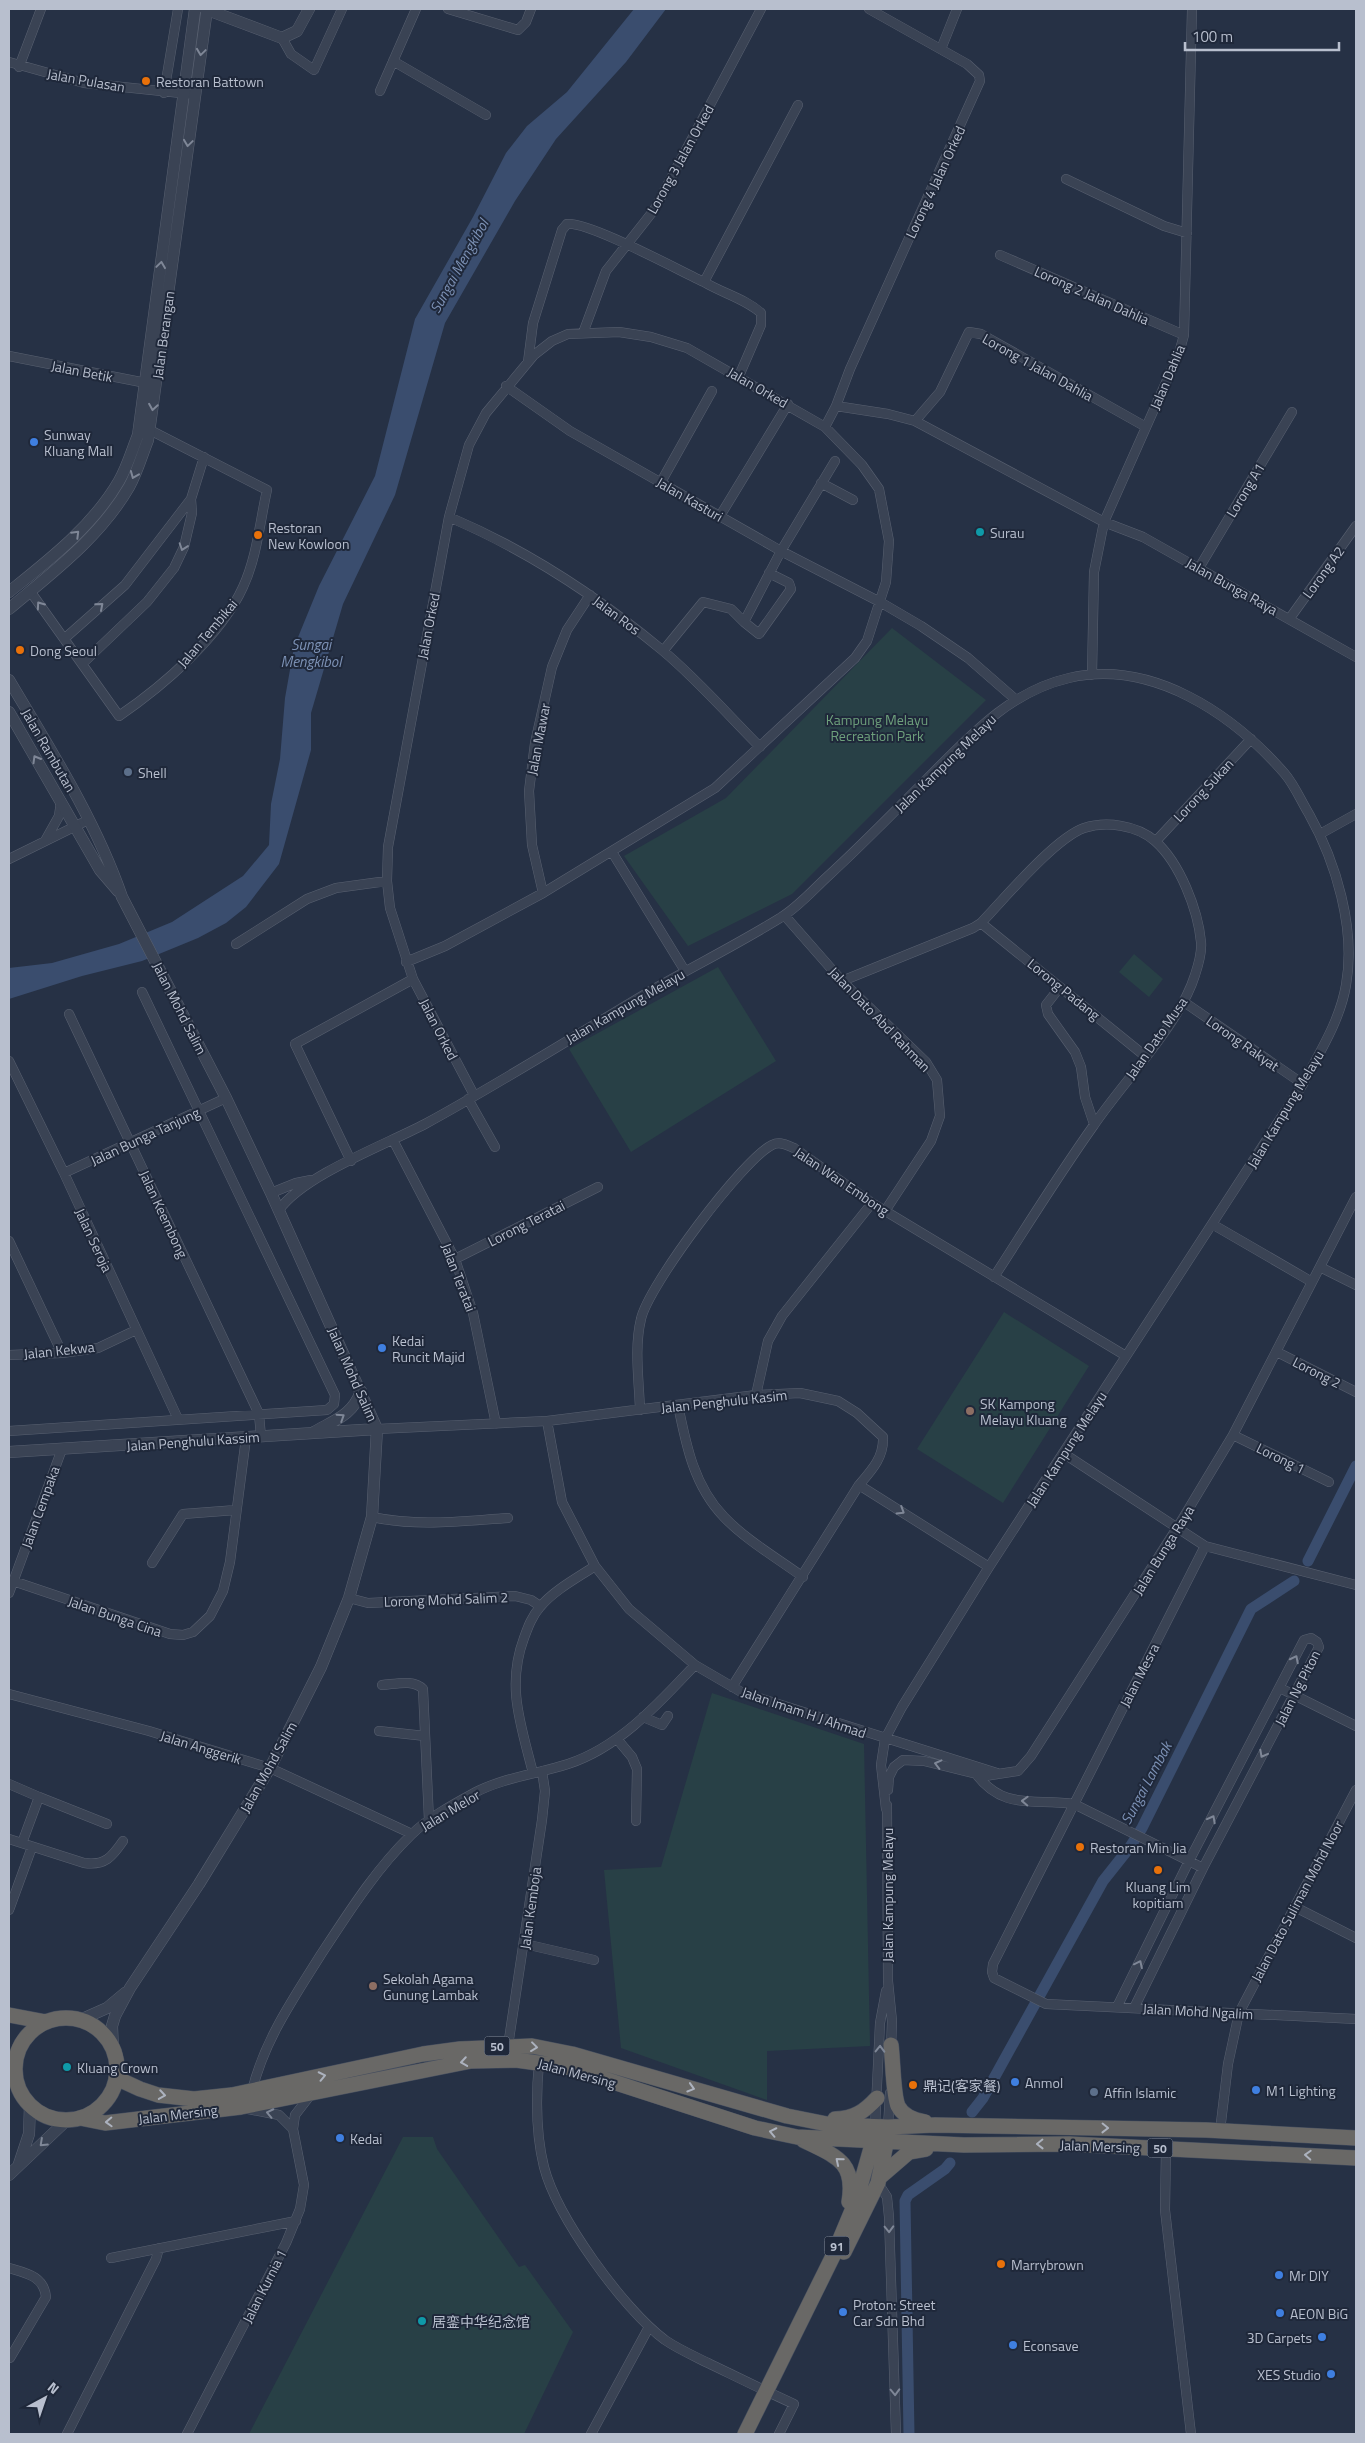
<svg xmlns="http://www.w3.org/2000/svg" width="1365" height="2443" font-family="'Titillium Web','Noto Sans SC',sans-serif">
	<style>
		.green { fill: #284046 }
		.water { fill: #3a4d6e }
		.lines { fill: none; stroke-linecap: round; stroke-linejoin: round }
		.canal { stroke: #3a4d6e; stroke-width: 11 }
		.minor-casing { stroke: #596171; stroke-width: 10 }
		.tertiary-casing { stroke: #596171; stroke-width: 12 }
		.trunk-casing { stroke: #454e5f; stroke-width: 16 }
		.minor { stroke: #3a4354; stroke-width: 9 }
		.tertiary { stroke: #3a4354; stroke-width: 11 }
		.trunk { stroke: #696866; stroke-width: 15 }
		.oneway { stroke: #7f8797 }
		.oneway2 { stroke: #acb2be }
		.food-dot { fill: #e8710a; stroke: #1f283a; stroke-width: 2 }
		.shop-dot { fill: #3f7fe0; stroke: #1f283a; stroke-width: 2 }
		.culture-dot { fill: #0f9aa8; stroke: #1f283a; stroke-width: 2 }
		.service-dot { fill: #5c6f8a; stroke: #1f283a; stroke-width: 2 }
		.education-dot { fill: #8d6e63; stroke: #1f283a; stroke-width: 2 }
		.labels { text-anchor: middle; dominant-baseline: central; stroke-width: 4; stroke-linejoin: round; paint-order: stroke }
		.shield { fill: #1f283a; stroke: #8a92a2; stroke-width: 1 }
		.shield-label { font-size: 12px; font-weight: bold; fill: #b8bfce }
		.street-label { font-size: 14px; fill: #b8bfce; stroke: #1f283a }
		.poi-label { font-size: 14px; fill: #b8bfce; stroke: #1f283a; text-anchor: start }
		.park-label { font-size: 14px; fill: #6ea07c; stroke: #1f283a }
		.water-label { font-size: 15px; font-style: italic; fill: #7d92b6; stroke: #1f283a }
	</style>
	<rect width="100%" height="100%" fill="#263145"/>
	<path class="green" d="M892,628l94,72 -194,194 -104,52 -64,-90 102,-58z
		M1134,954l29,25 -14,18 -30,-25z
		M718,967l58,94 -145,91 -62,-103z
		M1004,1312l85,54 -86,137 -86,-54z
		M712,1693l152,51 6,302 -103,5v49l-146,-52 -17,-178 57,-3z
		M403,2137h30l4,12 82,118 6,-2 48,67 -49,102h-275z"/>
	<path class="water" d="M634,9h32l-40,53 -70,77 -41,62 -70,122 -50,172 -52,109 -32,109v37l-32,114 -33,43 -20,16 -28,15 -56,23 -60,15 -73,23v-31l43,-5 67,-19 53,-22 71,-46 26,-31 2,-41 9,-45 5,-61 9,-51 25,-61 56,-110 40,-157 58,-102 33,-64 21,-27 40,-34z"/>
	<g class="lines">
		<path class="canal" d="M1308,1561l48,-95
			M972,2112l11,-14 120,-217 27,-34 12,-19 109,-219 43,-28
			M909,2434l-4,-233 3,-6 37,-26 5,-6"/>
		<defs>
			<path id="minor" d="M448,9l70,21 8,-8 5,-13
				M282,38l9,16 23,16 28,-61
				M941,49l16,-40
				M393,61l93,54
				M9,62l75,21 106,11
				M19,67l22,-58
				M380,91l36,-82
				M164,93l14,-84
				M1066,179l98,47 23,7
				M1000,255l184,80
				M583,333l23,-62 48,-61 107,-201
				M9,356l142,28
				M528,362l5,-39 29,-93 5,-6c21,-3 113,47 137,58
				M739,376l22,-51v-12c-15,-14 -39,-20 -57,-31l94,-177
				M506,386l64,45 211,120 99,51 41,24 47,32 47,41
				M836,406l52,8 27,7 189,101 39,15 213,120
				M915,421l25,-29 29,-60 12,2 165,93
				M825,427l11,-21 14,-37 130,-288 -1,-6 -12,-11 -98,-55
				M661,482l51,-91
				M821,483l32,17
				M720,516l68,-112
				M449,517c78,33 149,80 213,133 35,29 66,65 98,97
				M1199,568l93,-156
				M30,591l89,125c44,-30 102,-80 124,-129 14,-30 17,-66 24,-97l-123,-63
				M1290,618l66,-92
				M744,622l15,12 32,-45 -2,-6 -20,-10
				M64,639l61,-54 66,-86
				M663,651l40,-49 28,7 13,13 37,-71 54,-90
				M82,664l65,-62 27,-34 10,-21 8,-34 -1,-14 13,-42
				M1092,675l2,-103 10,-50 75,-169 5,-18 8,-326
				M1320,834l36,-20
				M45,841l14,-25 2,-15
				M1156,841l95,-102
				M612,852l73,119
				M9,859l79,-39
				M543,893l-11,-48 -3,-54 6,-48 17,-76 15,-37 23,-35
				M785,916l57,65 84,81 11,18 3,36 -9,25 -46,70
				M981,923l164,133
				M236,944l71,-45 29,-11 51,-7
				M406,962l39,-16 98,-53 172,-105 140,-130 12,-17 19,-59 3,-41 -10,-52 -17,-24 -37,-38 -138,-79 -36,-11 -32,-5 -51,2 -16,7 -18,14 -48,58 -17,32 -20,72 -61,330 -1,34 3,27 23,71 61,116
				M842,981l131,-53 8,-5c23,-24 74,-85 103,-95 22,-7 53,-3 71,13 25,22 43,69 46,101 1,10 -3,24 -6,33 -15,49 -72,107 -101,150 -35,49 -67,101 -100,152
				M1060,987l-14,18 2,9 27,38 6,15 4,30 9,27
				M1184,1002l119,82
				M69,1014l190,400 2,23
				M9,1061l55,112 114,246
				M468,1099l27,48
				M393,1140l62,119 18,54 23,111
				M351,1161l-56,-117 118,-65
				M64,1173l162,-75
				M271,1193l25,-10 15,-3
				M279,1210c25,-35 106,-65 146,-86 77,-42 151,-89 227,-134 42,-24 86,-46 128,-72 17,-10 32,-27 47,-41 34,-31 66,-64 99,-97 42,-42 82,-88 143,-102 83,-19 164,36 216,96 10,12 16,27 24,40 27,48 47,115 37,171 -6,36 -27,68 -43,99l-314,483 -87,140 -17,32 -4,26 5,44
				M1212,1224l100,58
				M9,1241l53,112
				M455,1259l143,-72
				M1320,1267l36,18
				M1277,1352l79,40
				M9,1355l53,-2 36,-5 38,-18
				M756,1395l12,-54 14,-25 90,-113
				M678,1405c8,40 16,81 46,112 22,23 53,41 79,60
				M640,1410c-1,-30 -6,-62 1,-91 7,-33 102,-160 131,-174 8,-4 14,0 22,3l78,55 254,153
				M547,1421l15,81 33,64 34,43 66,56 48,28 254,80
				M377,1429l170,-8 209,-26 44,-2 38,8 19,12 26,24c1,20 -11,33 -24,48l-127,202
				M9,1431l318,-21 7,-6 1,-9 -193,-403
				M1233,1435l96,47
				M1063,1453l142,93 151,39
				M859,1485l130,82
				M372,1517c46,10 90,4 136,1
				M1205,1546l-212,418 -1,8 2,6 52,26 310,15
				M152,1563l31,-49 53,-4
				M13,1581l157,53 13,1 10,-3 17,-16 13,-25 7,-29 16,-124
				M9,1593l53,-144
				M349,1598l19,5 147,-7 16,4 9,6
				M382,1685c14,-1 31,-6 41,4l6,131
				M1280,1688l76,38
				M9,1694l140,37 121,37 142,66
				M643,1717l19,8 6,-9
				M379,1731l46,5
				M617,1739l15,18 5,12 -1,52
				M533,1773c-12,-48 -27,-87 -9,-135 4,-11 8,-22 16,-31 14,-17 37,-29 55,-41
				M976,1774c28,37 57,24 98,30l129,64
				M9,1784l30,13
				M888,1790l1,-13 5,-10 9,-7 21,1 61,15 33,-5 13,-15 146,-228 56,-93 123,-238
				M887,1805l1,176 4,40 -1,29
				M9,1839l75,24c21,3 28,-6 39,-22
				M22,1843l17,-46 68,27
				M1295,1907l61,31
				M9,1910l23,-63
				M525,1944l69,16
				M1117,2007l72,-146 115,-221 7,-2 6,4 2,5 -116,221 -69,140
				M508,2046l34,-226 3,-29 -3,-20
				M539,2062c-3,33 -3,73 5,105 13,50 79,142 121,173 13,9 29,16 43,23 29,14 57,28 86,41l-15,30
				M252,2091c12,-50 41,-92 68,-135 27,-41 55,-86 91,-121 17,-17 41,-30 63,-42 28,-15 63,-19 94,-29 52,-17 91,-61 127,-99
				M875,2127l5,-104 6,-32
				M888,2127l2,-34
				M293,2129l2,-14 17,-22
				M1220,2131l8,-67 11,-51 117,-223
				M1166,2148l-1,62 26,224
				M878,2183l9,14 2,20 7,217
				M111,2258l185,-37
				M9,2268c17,5 35,8 37,29l-36,61
				M67,2434l89,-175 3,-11
				M187,2434l99,-191 14,-34 4,-24 -11,-56 -14,-14 -31,-6
				M591,2434l58,-107"/>
			<path id="tertiary" d="M205,9l77,29 15,-7 12,-22
				M9,592c40,-32 84,-66 110,-111 8,-14 13,-31 19,-46l57,-426
				M9,609c44,-37 91,-72 120,-122 8,-14 13,-32 19,-47l59,-431
				M9,680c41,69 87,141 113,217l104,201 45,95 106,236 -5,88 -23,81 -28,69 -51,101 -71,116 -69,104 -15,28 -3,10 1,24
				M9,712l91,158 18,21
				M314,1432c21,-12 39,-17 47,-41
				M9,1452l368,-23
				M80,2020l27,-12 18,-15
				M19,2164l10,-30 1,-29
				M9,2175l58,-55"/>
			<path id="trunk" d="M9,2015l37,7
				M15 2069a51 51 0 1 1 102 0a51 51 0 1 1-102 0Z
				M891,2045c2,14 2,50 7,61 5,10 16,14 27,16
				M116,2078l24,11 18,6 36,4 38,-4 191,-41 37,-5 72,-3 40,8 215,62 45,9 56,2 47,-2 271,5 150,8
				M80,2118l25,5 136,-16 230,-46 45,-1 51,7 188,61 42,9 167,8 105,-1 287,14
				M835,2119c19,0 30,-8 42,-21
				M803,2140c32,16 53,21 46,62
				M880,2177l29,-25 17,-3
				M844,2252l34,-69 10,-49
				M745,2434l88,-178 23,-55 19,-67"/>
		</defs>
		<use href="#minor" class="minor-casing"/>
		<use href="#tertiary" class="tertiary-casing"/>
		<use href="#trunk" class="trunk-casing"/>
		<use href="#minor" class="minor"/>
		<use href="#tertiary" class="tertiary"/>
		<use href="#trunk" class="trunk"/>
	</g>
	<defs><path id="oneway-chevron" d="M-2-3.5L2.5 0L-2 3.5" fill="none" stroke-width="1.6" stroke-linecap="round" stroke-linejoin="round" transform="scale(1.25)"/></defs>
	<g class="oneway">
		<use href="#oneway-chevron" transform="translate(201 52) rotate(98)"/>
		<use href="#oneway-chevron" transform="translate(188 143) rotate(98)"/>
		<use href="#oneway-chevron" transform="translate(161 265) rotate(-82)"/>
		<use href="#oneway-chevron" transform="translate(153 407) rotate(99)"/>
		<use href="#oneway-chevron" transform="translate(134 475) rotate(112)"/>
		<use href="#oneway-chevron" transform="translate(76 534) rotate(-45)"/>
		<use href="#oneway-chevron" transform="translate(183 547) rotate(109)"/>
		<use href="#oneway-chevron" transform="translate(40 605) rotate(-125)"/>
		<use href="#oneway-chevron" transform="translate(100 606) rotate(-41)"/>
		<use href="#oneway-chevron" transform="translate(36 759) rotate(-120)"/>
		<use href="#oneway-chevron" transform="translate(341 1417) rotate(-33)"/>
		<use href="#oneway-chevron" transform="translate(901 1511) rotate(32)"/>
		<use href="#oneway-chevron" transform="translate(1295 1659) rotate(-63)"/>
		<use href="#oneway-chevron" transform="translate(1263 1754) rotate(118)"/>
		<use href="#oneway-chevron" transform="translate(938 1764) rotate(-166)"/>
		<use href="#oneway-chevron" transform="translate(1025 1801) rotate(-178)"/>
		<use href="#oneway-chevron" transform="translate(1212 1819) rotate(-62)"/>
		<use href="#oneway-chevron" transform="translate(1139 1964) rotate(-64)"/>
		<use href="#oneway-chevron" transform="translate(880 2049) rotate(-89)"/>
		<use href="#oneway-chevron" transform="translate(270 2113) rotate(-168)"/>
		<use href="#oneway-chevron" transform="translate(43 2143) rotate(137)"/>
		<use href="#oneway-chevron" transform="translate(889 2229) rotate(88)"/>
		<use href="#oneway-chevron" transform="translate(895 2392) rotate(88)"/>
	</g>
	<g class="oneway2">
		<use href="#oneway-chevron" transform="translate(534 2047) rotate(7)"/>
		<use href="#oneway-chevron" transform="translate(464 2062) rotate(171)"/>
		<use href="#oneway-chevron" transform="translate(322 2076) rotate(-12)"/>
		<use href="#oneway-chevron" transform="translate(691 2088) rotate(17)"/>
		<use href="#oneway-chevron" transform="translate(162 2095) rotate(9)"/>
		<use href="#oneway-chevron" transform="translate(109 2122) rotate(178)"/>
		<use href="#oneway-chevron" transform="translate(1105 2128) rotate(1)"/>
		<use href="#oneway-chevron" transform="translate(773 2132) rotate(-168)"/>
		<use href="#oneway-chevron" transform="translate(1040 2144) rotate(179)"/>
		<use href="#oneway-chevron" transform="translate(1308 2155) rotate(-177)"/>
		<use href="#oneway-chevron" transform="translate(839 2161) rotate(-140)"/>
	</g>
	<g class="food-dot">
		<circle cx="146" cy="81" r="5"/>
		<circle cx="258" cy="535" r="5"/>
		<circle cx="20" cy="650" r="5"/>
		<circle cx="1080" cy="1847" r="5"/>
		<circle cx="1158" cy="1870" r="5"/>
		<circle cx="913" cy="2085" r="5"/>
		<circle cx="1001" cy="2264" r="5"/>
	</g>
	<g class="shop-dot">
		<circle cx="34" cy="442" r="5"/>
		<circle cx="382" cy="1348" r="5"/>
		<circle cx="1015" cy="2082" r="5"/>
		<circle cx="1256" cy="2090" r="5"/>
		<circle cx="340" cy="2138" r="5"/>
		<circle cx="1279" cy="2275" r="5"/>
		<circle cx="843" cy="2312" r="5"/>
		<circle cx="1280" cy="2313" r="5"/>
		<circle cx="1322" cy="2337" r="5"/>
		<circle cx="1013" cy="2345" r="5"/>
		<circle cx="1331" cy="2374" r="5"/>
	</g>
	<g class="culture-dot">
		<circle cx="980" cy="532" r="5"/>
		<circle cx="67" cy="2067" r="5"/>
		<circle cx="422" cy="2321" r="5"/>
	</g>
	<g class="service-dot">
		<circle cx="128" cy="772" r="5"/>
		<circle cx="1094" cy="2092" r="5"/>
	</g>
	<g class="education-dot">
		<circle cx="970" cy="1411" r="5"/>
		<circle cx="373" cy="1986" r="5"/>
	</g>
	<g class="labels">
		<g class="shield">
			<rect x="484.5" y="2036.5" width="25" height="19" rx="4"/>
			<rect x="1147.5" y="2138.5" width="25" height="19" rx="4"/>
			<rect x="824.5" y="2236.5" width="25" height="19" rx="4"/>
		</g>
		<g class="shield-label">
			<text x="497" y="2046">50</text>
			<text x="1160" y="2148">50</text>
			<text x="837" y="2246">91</text>
		</g>
		<g class="street-label">
			<text transform="translate(86 80) rotate(10)">Jalan Pulasan</text>
			<text transform="translate(680 159) rotate(-61)">Lorong 3 Jalan Orked</text>
			<text transform="translate(935 182) rotate(-65)">Lorong 4 Jalan Orked</text>
			<text transform="translate(1092 295) rotate(24)">Lorong 2 Jalan Dahlia</text>
			<text transform="translate(163 335) rotate(-82)">Jalan Berangan</text>
			<text transform="translate(1038 367) rotate(29)">Lorong 1 Jalan Dahlia</text>
			<text transform="translate(82 371) rotate(11)">Jalan Betik</text>
			<text transform="translate(1167 377) rotate(-67)">Jalan Dahlia</text>
			<text transform="translate(758 387) rotate(30)">Jalan Orked</text>
			<text transform="translate(1245 490) rotate(-59)">Lorong A1</text>
			<text transform="translate(690 499) rotate(30)">Jalan Kasturi</text>
			<text transform="translate(1323 572) rotate(-54)">Lorong A2</text>
			<text transform="translate(1232 586) rotate(29)">Jalan Bunga Raya</text>
			<text transform="translate(617 615) rotate(37)">Jalan Ros</text>
			<text transform="translate(428 626) rotate(-79)">Jalan Orked</text>
			<text transform="translate(207 633) rotate(-50)">Jalan Tembikai</text>
			<text transform="translate(538 739) rotate(-79)">Jalan Mawar</text>
			<text transform="translate(49 750) rotate(60)">Jalan Rambutan</text>
			<text transform="translate(945 763) rotate(-44)">Jalan Kampung Melayu</text>
			<text transform="translate(1203 790) rotate(-47)">Lorong Sukan</text>
			<text transform="translate(1064 989) rotate(39)">Lorong Padang</text>
			<text transform="translate(625 1006) rotate(-30)">Jalan Kampung Melayu</text>
			<text transform="translate(180 1008) rotate(63)">Jalan Mohd Salim</text>
			<text transform="translate(880 1019) rotate(46)">Jalan Dato Abd Rahman</text>
			<text transform="translate(439 1029) rotate(63)">Jalan Orked</text>
			<text transform="translate(1156 1038) rotate(-55)">Jalan Dato Musa</text>
			<text transform="translate(1243 1043) rotate(35)">Lorong Rakyat</text>
			<text transform="translate(1285 1109) rotate(-59)">Jalan Kampung Melayu</text>
			<text transform="translate(145 1136) rotate(-25)">Jalan Bunga Tanjung</text>
			<text transform="translate(842 1181) rotate(34)">Jalan Wan Embong</text>
			<text transform="translate(164 1214) rotate(65)">Jalan Keembong</text>
			<text transform="translate(526 1223) rotate(-27)">Lorong Teratai</text>
			<text transform="translate(94 1240) rotate(65)">Jalan Seroja</text>
			<text transform="translate(459 1277) rotate(69)">Jalan Teratai</text>
			<text transform="translate(59 1350) rotate(-6)">Jalan Kekwa</text>
			<text transform="translate(1317 1372) rotate(27)">Lorong 2</text>
			<text transform="translate(353 1374) rotate(66)">Jalan Mohd Salim</text>
			<text transform="translate(724 1401) rotate(-6)">Jalan Penghulu Kasim</text>
			<text transform="translate(193 1441) rotate(-4)">Jalan Penghulu Kassim</text>
			<text transform="translate(1066 1449) rotate(-57)">Jalan Kampung Melayu</text>
			<text transform="translate(1281 1458) rotate(26)">Lorong 1</text>
			<text transform="translate(40 1507) rotate(-70)">Jalan Cempaka</text>
			<text transform="translate(1163 1550) rotate(-58)">Jalan Bunga Raya</text>
			<text transform="translate(446 1599) rotate(-2)">Lorong Mohd Salim 2</text>
			<text transform="translate(115 1616) rotate(19)">Jalan Bunga Cina</text>
			<text transform="translate(1139 1675) rotate(-63)">Jalan Mesra</text>
			<text transform="translate(1297 1688) rotate(-63)">Jalan Ng Piton</text>
			<text transform="translate(804 1712) rotate(19)">Jalan Imam H J Ahmad</text>
			<text transform="translate(201 1747) rotate(17)">Jalan Anggerik</text>
			<text transform="translate(268 1767) rotate(-61)">Jalan Mohd Salim</text>
			<text transform="translate(450 1810) rotate(-31)">Jalan Melor</text>
			<text transform="translate(887 1895) rotate(-90)">Jalan Kampung Melayu</text>
			<text transform="translate(1297 1901) rotate(-62)">Jalan Dato Suliman Mohd Noor</text>
			<text transform="translate(530 1908) rotate(-82)">Jalan Kemboja</text>
			<text transform="translate(1198 2011) rotate(3)">Jalan Mohd Ngalim</text>
			<text transform="translate(577 2073) rotate(15)">Jalan Mersing</text>
			<text transform="translate(178 2114) rotate(-7)">Jalan Mersing</text>
			<text transform="translate(1100 2146) rotate(2)">Jalan Mersing</text>
			<text transform="translate(264 2286) rotate(-63)">Jalan Kurnia 1</text>
		</g>
		<g class="poi-label">
			<text x="156" y="81">Restoran Battown</text>
			<text x="44" y="434">Sunway<tspan x="44" dy="16">Kluang Mall</tspan></text>
			<text x="268" y="527">Restoran<tspan x="268" dy="16">New Kowloon</tspan></text>
			<text x="990" y="532">Surau</text>
			<text x="30" y="650">Dong Seoul</text>
			<text x="138" y="772">Shell</text>
			<text x="392" y="1340">Kedai<tspan x="392" dy="16">Runcit Majid</tspan></text>
			<text x="980" y="1403">SK Kampong<tspan x="980" dy="16">Melayu Kluang</tspan></text>
			<text x="1090" y="1847">Restoran Min Jia</text>
			<text x="1158" y="1886" text-anchor="middle">Kluang Lim<tspan x="1158" dy="16">kopitiam</tspan></text>
			<text x="383" y="1978">Sekolah Agama<tspan x="383" dy="16">Gunung Lambak</tspan></text>
			<text x="77" y="2067">Kluang Crown</text>
			<text x="1025" y="2082">Anmol</text>
			<text x="923" y="2085">鼎记(客家餐)</text>
			<text x="1266" y="2090">M1 Lighting</text>
			<text x="1104" y="2092">Affin Islamic</text>
			<text x="350" y="2138">Kedai</text>
			<text x="1011" y="2264">Marrybrown</text>
			<text x="1289" y="2275">Mr DIY</text>
			<text x="853" y="2304">Proton: Street<tspan x="853" dy="16">Car Sdn Bhd</tspan></text>
			<text x="1290" y="2313">AEON BiG</text>
			<text x="432" y="2321">居銮中华纪念馆</text>
			<text x="1312" y="2337" text-anchor="end">3D Carpets</text>
			<text x="1023" y="2345">Econsave</text>
			<text x="1321" y="2374" text-anchor="end">XES Studio</text>
		</g>
		<g class="park-label">
			<text x="877" y="719">Kampung Melayu<tspan x="877" dy="16">Recreation Park</tspan></text>
		</g>
		<g class="water-label">
			<text transform="translate(459 266) rotate(-61)">Sungai Mengkibol</text>
			<text x="311" y="644">Sungai<tspan x="311" dy="17">Mengkibol</tspan></text>
			<text transform="translate(1146 1783) rotate(-62)">Sungai Lambak</text>
		</g>
	</g>
	<rect width="1365" height="2443" fill="none" stroke="#b8bfce" stroke-width="20"/>
	<g transform="translate(45 2398) rotate(40)" stroke="#1f283a" stroke-width="4" paint-order="stroke">
	<path d="M0-4L9 19L0 12L-9 19Z" fill="#b8bfce"/>
	<text y="-8" font-size="14" font-weight="bold" text-anchor="middle" fill="#b8bfce">N</text>
	</g>
	<path d="M1185 42v8h154v-8" fill="none" stroke="#b8bfce" stroke-width="2.5"/>
	<text x="1192" y="42" font-size="15" fill="#b8bfce" stroke="#1f283a" stroke-width="4" paint-order="stroke">100 m</text>
</svg>
